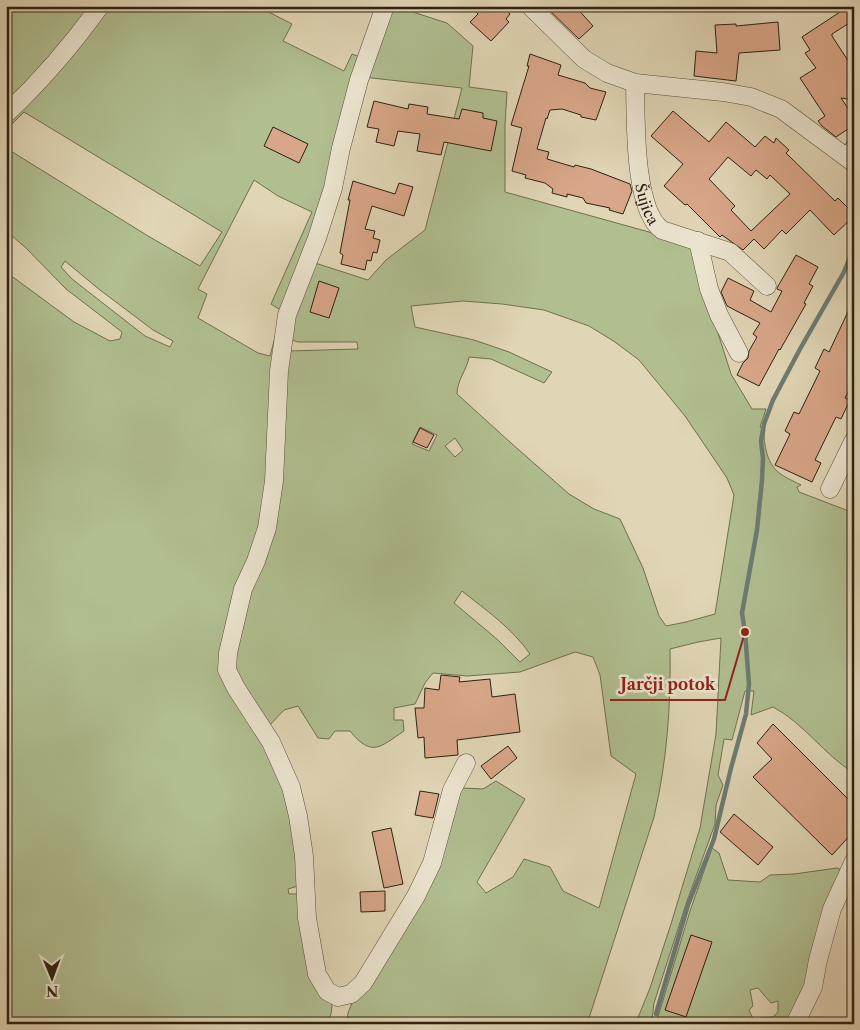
<svg xmlns="http://www.w3.org/2000/svg" width="860" height="1030" font-family="'Libre Caslon Text',serif">
	<style>
		.green { fill: #b0be90; stroke: #6f7051; fill-rule: evenodd }
		.lines { fill: none; stroke-linecap: round; stroke-linejoin: round }
		.stream { stroke: #6b7c71; stroke-width: 4.5 }
		.building { fill: #d8a688; stroke: #2e2112; fill-rule: evenodd }
		.service-casing { stroke: #5a4e3b; stroke-width: 11 }
		.minor-casing { stroke: #5a4e3b; stroke-width: 19 }
		.service { stroke: #ebe4cf; stroke-width: 9 }
		.minor { stroke: #ebe4cf; stroke-width: 18 }
		.labels { text-anchor: middle; dominant-baseline: central; stroke-width: 5; stroke-linejoin: round; paint-order: stroke }
		.street-label { font-size: 15px; fill: #2e2112; stroke: #ebe4cf }
		.leader { fill: none; stroke: #8f2418; stroke-width: 2 }
		.callout-dot { fill: #8f2418; stroke: #ebe4cf; stroke-width: 2 }
		.callout-label { font-size: 16px; text-anchor: middle; font-weight: bold; fill: #8f2418; stroke: #ebe4cf; stroke-width: 5; stroke-linejoin: round; paint-order: stroke }
	</style>
	<rect width="100%" height="100%" fill="#e0d5b5"/>
	<filter id="stains"><feTurbulence type="fractalNoise" baseFrequency=".004" numOctaves="4"/><feColorMatrix values="0 0 0 0 .2 0 0 0 0 .09 0 0 0 0 .02 0 0 0 .5 -.17"/></filter>
	<radialGradient id="worn" r=".72"><stop offset=".6" stop-color="#630" stop-opacity="0"/><stop offset="1" stop-color="#630" stop-opacity=".3"/></radialGradient>
	<path class="green" d="M6,6h87l-87,100z
		M106,6h151l35,18 -9,17 61,30 8,-17 8,3 -28,108 -47,145 -22,217 -40,132 63,124 15,102 -13,4 1,5h12l31,112 -1,8 -4,10h-321v-752l68,50 36,19 10,-2 2,-7 -56,-43 -41,-42 -19,-16v-83l142,88 52,30 22,-34 -198,-120 -18,18v-12zM254,180l24,16 34,16 -41,92 11,7 -12,45 -12,-3 -60,-35 9,-24 -9,-5zM65,261l35,29 53,40 20,11 -3,6 -25,-11 -73,-57 -11,-12z
		M387,6h7l53,17 26,23 -4,41 38,5 -2,33v67l144,40 41,13 41,129 21,35h14l-6,18 5,3c-2,8 0,13 1,20 5,22 17,26 35,35l-4,2 2,5 55,21v260c-30,-18 -50,-50 -81,-66l-22,8 3,-24h-9l-13,49 -8,-1 -6,36 5,10 -7,20 -1,19 -28,77 -33,102 -2,17h-15l13,-32 21,-64 29,-96 16,-94 5,-96 -23,4 -28,7c1,57 -3,112 -16,168l-66,204 -37,3h-202l-2,-4 1,-7 4,-10 27,-34 75,-174 9,-7 20,1 13,-8 29,18 -48,83 9,11 27,-16 11,-18 26,8 13,24 36,17 37,-134 -25,-18 -11,-81 -7,-18 -18,-5 -55,20 -53,4 -34,-3 -8,10 -10,21 -21,4v12h9l1,11c-24,16 -32,27 -54,0h-15l-6,8 -11,-1 -20,-32 -14,4 -17,18 -30,-46 -5,-30 24,-79 32,-222 70,-2 -1,-7h-59l-6,-2 -4,-3 24,-75 56,18 18,-20 39,-30 37,-142 -99,-11zM463,301l39,3 42,6 45,16 26,16 24,18 46,56 42,62 7,17 -19,119 -29,8 -20,4 -7,-10 -16,-48 -23,-49 -26,-10 -25,-15 -58,-51 -54,-49c0,-14 10,-24 12,-37l22,2 53,24 8,-11 -43,-20 -35,-12 -59,-13 -4,-21zM420,427l17,8 -8,16 -17,-7zM455,438l8,12 -8,7 -10,-11zM462,591c24,19 51,38 68,63l-10,8 -22,-22 -44,-37z
		M712,848l7,5 9,27 32,2 10,-7 24,-1 43,-6 5,2 -36,124 -17,30h-101l-7,-3 -24,-1 33,-109zM758,988l13,15 7,-2v11l-5,5 -20,2 -4,-9 4,-4 -3,-16z"/>
	<g class="lines">
		<path class="stream" d="M656,1014l32,-109 26,-66 17,-71 15,-54 3,-30 -4,-52 -3,-19 15,-83 5,-50 1,-22 -2,-17 3,-17 9,-24 27,-51 44,-77 10,-25"/>
	</g>
	<path class="building" d="M471,6h31l8,8 -4,5 3,3 -18,19 -21,-19 8,-8z
		M545,6h30l18,20 -14,13z
		M849,6h5v14l-22,14v2l22,34v30l-13,-2 13,19v8l-18,12 -14,-11 -4,-5 7,-5 -25,-38 16,-10 -11,-15 5,-3 -8,-13z
		M778,22l2,28 -41,3 -3,28 -42,-5 2,-25 21,2 -2,-28 21,-1v2z
		M530,54l31,11 -3,10 27,8 5,5 16,4 -10,28 -15,-3v-2l-19,-6 -12,1 -3,9 -1,-1 -9,31 12,3 -2,7 27,8 1,-2 16,4 39,15 2,7 -9,23 -14,-4 1,-2 -24,-5 -3,-5 -16,-4v3l-15,-4 1,-4 -8,-6 -20,-5 1,-3 -14,-4 10,-43 -11,-3 18,-59h-2z
		M374,101l34,8 1,-5 19,3 -1,7 32,5 3,-10 21,4v5l14,3 -6,30 -47,-9 -3,13 -24,-4 3,-17 -22,-3 -4,15 -18,-4 3,-13 -12,-2z
		M673,111l36,31 17,-20 29,25 10,-11 9,7 2,-5 13,12 -3,3 49,48 3,-3 16,16v2l-20,19 -24,-25 -24,24 -4,-4 -18,19 -10,-10 -11,11 -21,-15 -2,2 -33,-33 -2,1 -21,-19 19,-22 -32,-28zM728,157l23,19 5,-6 11,9 3,-4 20,19 -39,37 -20,-21 4,-4 -26,-27z
		M273,127l35,17 -9,19 -35,-17z
		M353,181l42,13 4,-11 14,4 -9,29 -32,-10 -7,23 10,2 -2,7 7,2 -3,13 -4,-1 -2,9 -4,-1 -2,10 -24,-6 2,-9 -3,-2 10,-53h-2z
		M796,255l22,12 -9,17 4,2 -9,17 2,1 -26,46 -1,-1 -20,37 -22,-11 6,-12 5,-5 1,-7 8,-14 -4,-3 7,-11 -33,-17 -6,-14 7,-14 26,13 -4,9 21,12 11,-21 -5,-2v-1z
		M319,281l20,7 -10,30 -19,-6z
		M854,299v81l-9,18 5,2 -9,19 -5,-2 -21,43 6,3 -9,19 -37,-17 15,-31 -5,-3 9,-19 5,2 21,-43 -5,-3 9,-19 5,3z
		M420,428l14,7 -7,13 -14,-6z
		M441,675l19,2 -1,5 31,-3 2,18 23,-3 5,38 -63,8 1,15 -33,3 -1,-21 -6,1 -3,-30h9l1,-20 14,2z
		M773,724l81,81v26l-22,24 -79,-78 19,-18 -15,-16z
		M508,746l9,12 -26,21 -10,-13z
		M420,791l19,3 -6,24 -18,-3z
		M734,814l39,33 -15,18 -38,-33z
		M391,828l12,56 -19,4 -12,-56z
		M385,891v20l-24,1 -1,-20z
		M691,935l21,7 -26,75 -21,-7z"/>
	<g class="lines">
		<defs>
			<path id="service" d="M843,155l11,-13"/>
			<g id="minor">
				<path d="M385,6l-26,74 -18,68 -8,40 -16,50 -30,77 -8,56 -5,110 -7,47 -11,33 -13,28 -15,64 -1,17 9,18 35,54 20,45 7,29 6,40 3,62 10,56 10,17 11,6 13,-3 12,-11 53,-87 16,-33 20,-73 14,-27"/>
				<path d="M530,6l54,53 23,14 28,10 88,9 28,5 30,12 73,54"/>
				<path id="s1" d="M635,83c1,34 -2,126 27,147l68,22 37,34"/>
				<path d="M6,114c35,-33 66,-69 94,-108"/>
				<path d="M698,241l11,48 10,26 20,38"/>
				<path d="M830,489l24,-49"/>
				<path d="M795,1024l18,-37 5,-27 14,-51 22,-48"/>
			</g>
		</defs>
		<use href="#service" class="service-casing"/>
		<use href="#minor" class="minor-casing"/>
		<use href="#service" class="service"/>
		<use href="#minor" class="minor"/>
	</g>
	<g class="labels">
		<g class="street-label">
			<text stroke="none"><textPath href="#s1" startOffset="122">Šujica</textPath></text>
		</g>
	</g>
	<path class="leader" d="M745 632L725 700H610"/>
	<circle class="callout-dot" cx="745" cy="632" r="5"/>
	<g class="callout-label">
		<text x="668" y="690">Jarčji potok</text>
	</g>
	<rect width="860" height="1030" fill="none" stroke="#e0d5b5" stroke-width="25"/>
	<rect x="8" y="8" width="845" height="1015" fill="none" stroke="#2e2112" stroke-width="2.5"/>
	<rect x="12" y="12" width="835" height="1005" fill="none" stroke="#2e2112"/>
	<g transform="translate(52 978) rotate(179)" stroke="#ebe4cf" stroke-width="4" paint-order="stroke">
	<path d="M0-4L9 19L0 12L-9 19Z" fill="#2e2112"/>
	<text y="-8" font-size="14" font-weight="bold" text-anchor="middle" fill="#2e2112">N</text>
	</g>
	<rect width="100%" height="100%" filter="url(#stains)"/>
	<rect width="100%" height="100%" fill="url(#worn)"/>
</svg>
